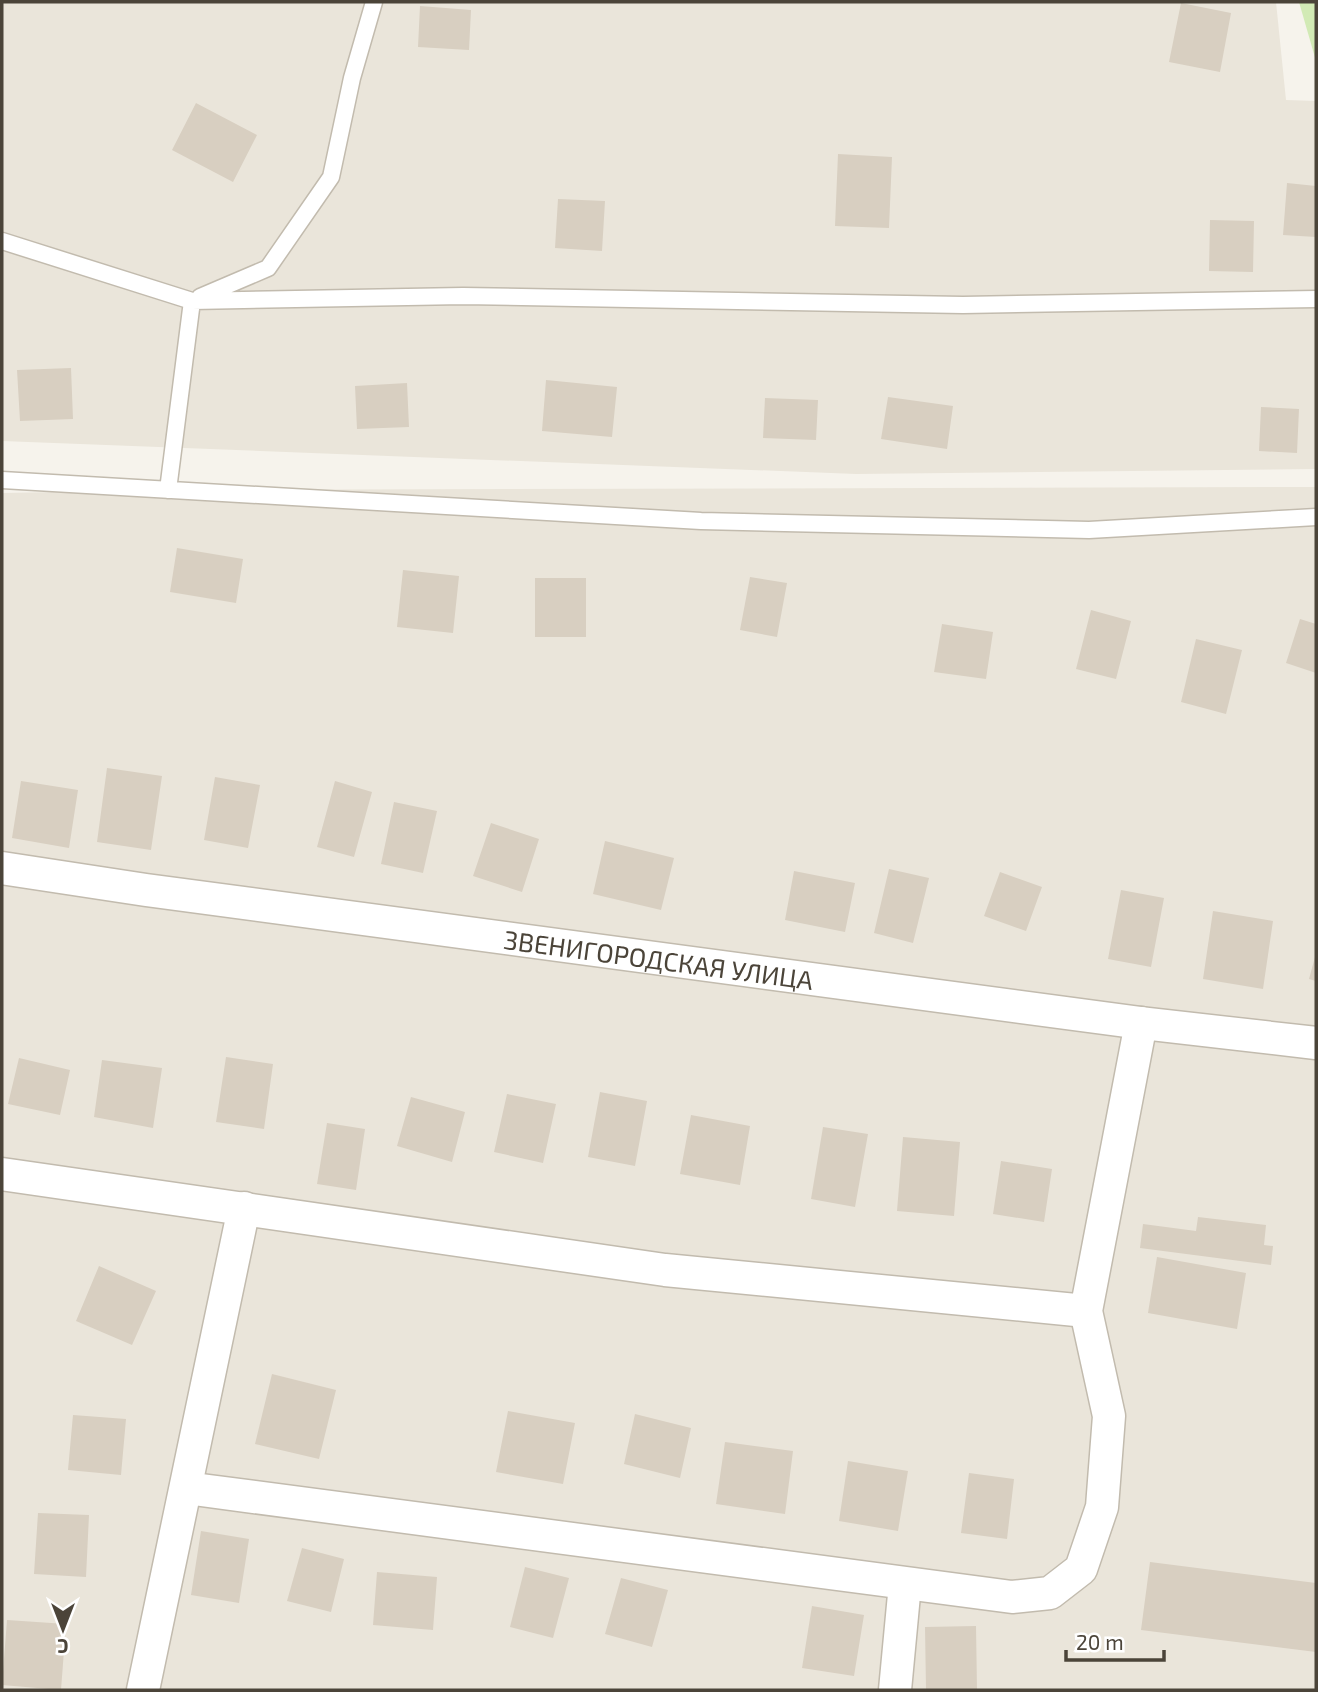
<svg xmlns="http://www.w3.org/2000/svg" width="1318" height="1692" font-family="'Exo 2',sans-serif">
	<style>
		.residential { fill: #eae5da }
		.green { fill: #d2eab5 }
		.building { fill: #d8cfc1 }
		.lines { fill: none; stroke-linecap: round; stroke-linejoin: round }
		.lane-casing { stroke: #c2bbae; stroke-width: 19 }
		.street-casing { stroke: #c2bbae; stroke-width: 35 }
		.lane { stroke: #fff; stroke-width: 16 }
		.street { stroke: #fff; stroke-width: 32 }
		.labels { text-anchor: middle; dominant-baseline: central; stroke-width: 5; stroke-linejoin: round; paint-order: stroke }
		.street-label { font-size: 26px; fill: #4b4439; stroke: #fff }
	</style>
	<rect width="100%" height="100%" fill="#f6f3ec"/>
	<path class="residential" d="M2,2h1274l10,98 30,1v368l-460,5 -854,-33z
		M1316,487v1203h-1314v-1197l166,-3z"/>
	<path class="green" d="M1299,2h17v59z"/>
	<path class="building" d="M1181,3l50,10 -11,59 -51,-10z
		M420,6l51,4 -2,40 -51,-3z
		M196,103l61,32 -24,47 -61,-32z
		M838,154l54,3 -3,71 -54,-2z
		M1287,183l29,3v51l-33,-2z
		M558,199l47,2 -3,50 -47,-3z
		M1210,220l44,1 -1,51 -44,-1z
		M71,368l2,51 -53,2 -3,-51z
		M546,380l71,7 -5,50 -70,-6z
		M407,383l2,44 -52,2 -2,-43z
		M888,397l65,9 -6,43 -66,-10z
		M765,398l53,2 -2,40 -53,-2z
		M1261,407l38,2 -2,44 -38,-2z
		M177,548l66,11 -7,44 -66,-11z
		M403,570l56,6 -6,57 -56,-6z
		M750,577l37,6 -10,54 -37,-7z
		M535,578h51v59h-51z
		M1091,610l40,11 -15,58 -40,-10z
		M1300,619l16,5v49l-30,-10z
		M942,624l51,8 -7,47 -52,-7z
		M1196,639l46,11 -16,64 -45,-12z
		M107,768l55,8 -11,74 -54,-8z
		M215,777l45,8 -12,63 -44,-8z
		M21,781l57,9 -9,58 -57,-10z
		M335,781l37,11 -18,65 -37,-10z
		M394,802l43,9 -14,62 -42,-9z
		M491,823l48,16 -17,53 -49,-16z
		M605,841l69,17 -13,52 -68,-16z
		M889,869l40,9 -16,65 -39,-10z
		M794,871l61,12 -10,49 -60,-12z
		M1000,872l42,15 -16,44 -42,-15z
		M1121,890l43,8 -13,69 -43,-8z
		M1213,911l60,10 -10,68 -60,-10z
		M1315,957h1v24l-7,-2z
		M226,1057l47,7 -9,65 -48,-7z
		M19,1058l51,12 -10,45 -52,-11z
		M102,1060l60,8 -9,60 -59,-11z
		M600,1092l47,9 -12,65 -47,-9z
		M507,1094l49,10 -13,59 -49,-11z
		M411,1097l54,15 -13,50 -55,-16z
		M691,1115l59,11 -10,59 -60,-11z
		M327,1123l38,6 -9,61 -39,-6z
		M823,1127l45,7 -13,73 -44,-8z
		M903,1137l57,5 -6,74 -57,-5z
		M1001,1161l51,8 -8,53 -51,-8z
		M1198,1217l68,8 -2,20 9,1 -2,19 -131,-17 3,-24 53,7z
		M1157,1257l89,16 -9,56 -89,-16z
		M99,1266l57,25 -24,54 -56,-24z
		M272,1374l64,16 -17,69 -64,-15z
		M508,1411l67,12 -12,61 -67,-12z
		M635,1414l56,14 -11,50 -56,-14z
		M73,1415l53,4 -5,56 -53,-5z
		M725,1442l68,9 -8,63 -69,-10z
		M848,1461l60,10 -10,60 -59,-10z
		M969,1473l45,6 -7,60 -46,-6z
		M38,1513l51,2 -3,62 -52,-3z
		M201,1531l48,8 -10,64 -48,-8z
		M302,1548l42,11 -13,53 -44,-11z
		M1150,1562l166,21v69l-175,-22z
		M525,1567l44,11 -16,60 -43,-11z
		M377,1572l60,5 -4,53 -60,-5z
		M621,1578l47,12 -16,57 -47,-13z
		M812,1606l52,9 -10,61 -52,-8z
		M7,1620l59,4 -5,66 -59,-5z
		M976,1626l1,64 -51,-1 -1,-62z"/>
	<g class="lines">
		<defs>
			<path id="lane" d="M2,241l190,60 271,-5 500,9 353,-6
				M200,297l68,-29 63,-91 21,-99 22,-76
				M2,480l699,41 388,9 227,-13
				M168,490l24,-189"/>
			<g id="street">
				<path id="s1" d="M2,868l144,22 995,133 175,20"/>
				<path d="M2,1174l663,96 421,41"/>
				<path d="M186,1488l826,109 38,-4 31,-24 21,-62 7,-91 -23,-105 55,-288"/>
				<path d="M143,1690l101,-482"/>
				<path d="M895,1690l10,-106"/>
			</g>
		</defs>
		<use href="#lane" class="lane-casing"/>
		<use href="#street" class="street-casing"/>
		<use href="#lane" class="lane"/>
		<use href="#street" class="street"/>
	</g>
	<g class="labels">
		<g class="street-label">
			<text stroke="none"><textPath href="#s1" startOffset="663">ЗВЕНИГОРОДСКАЯ УЛИЦА</textPath></text>
		</g>
	</g>
	<rect width="1318" height="1692" fill="none" stroke="#4b4439" stroke-width="7"/>
	<g transform="translate(63 1629) rotate(180)" stroke="#ffffff" stroke-width="5" paint-order="stroke">
	<path d="M0-5L12 26L0 18L-12 26Z" fill="#4b4439"/>
	<text y="-10" font-size="19" font-weight="bold" text-anchor="middle" fill="#4b4439">С</text>
	</g>
	<path d="M1066 1650v10h98v-10" fill="none" stroke="#4b4439" stroke-width="3.5"/>
	<text x="1076" y="1650" font-size="21" fill="#4b4439" stroke="#ffffff" stroke-width="5" paint-order="stroke">20 m</text>
</svg>
